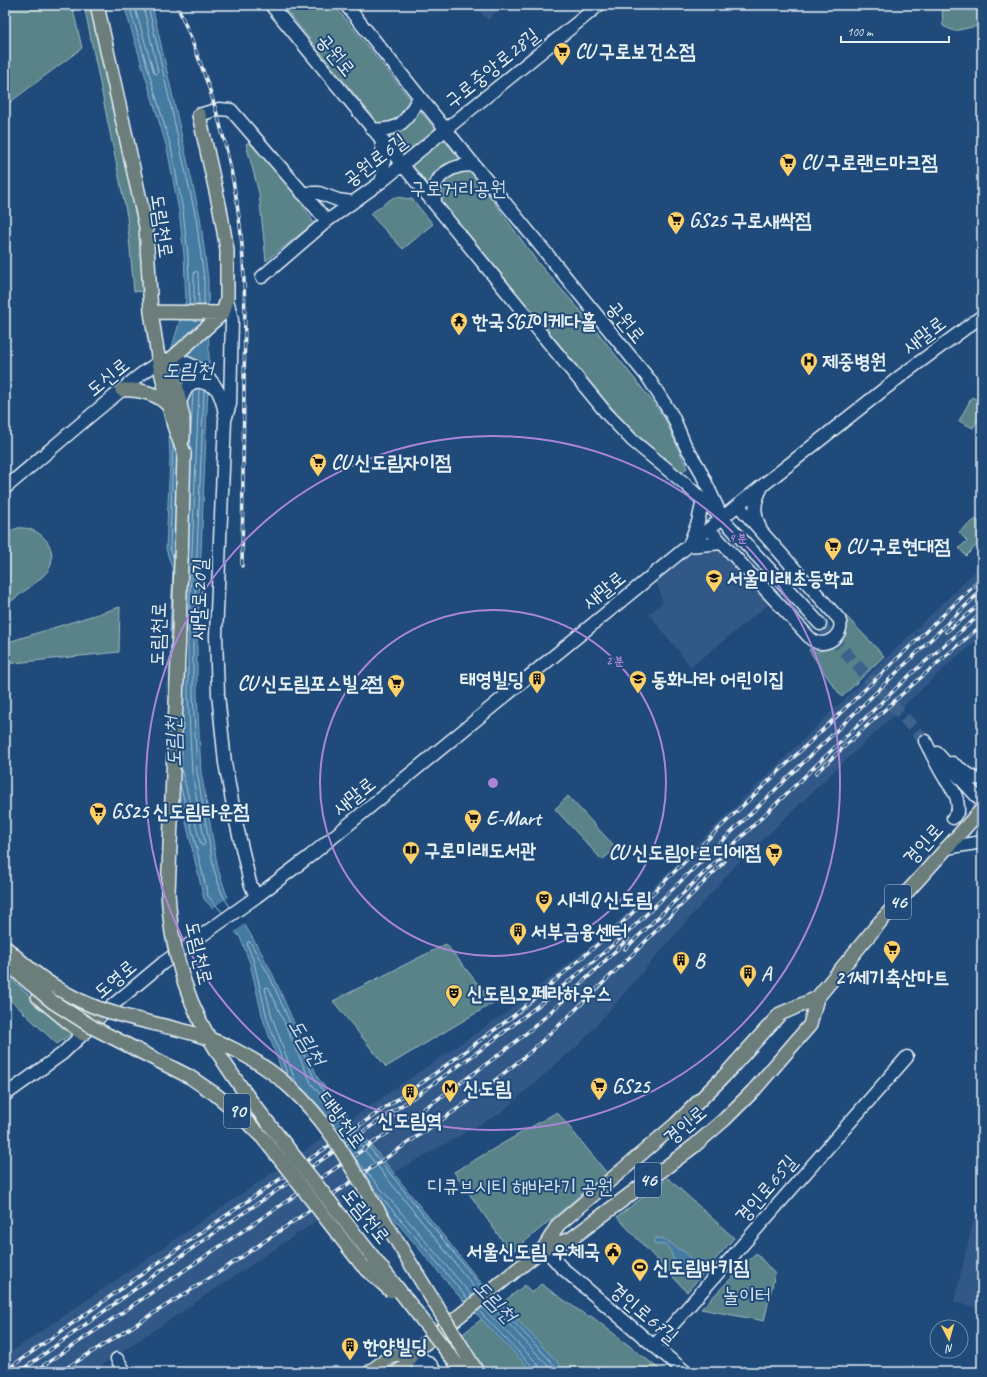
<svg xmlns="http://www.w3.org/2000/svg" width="987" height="1377" font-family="Caveat,'Poor Story',sans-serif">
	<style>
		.built { fill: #325888 }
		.green { fill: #5a8389; stroke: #a1bac0 }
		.water { fill: #447aa1; stroke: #86aac4 }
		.pier { fill: #1f4a7a }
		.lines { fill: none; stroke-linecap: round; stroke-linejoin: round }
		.shore { stroke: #a6c1d5; stroke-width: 1 }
		.secondary-tunnel { stroke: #3d638d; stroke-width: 12; stroke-dasharray: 12 6; stroke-linecap: butt }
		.secondary-casing { stroke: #e8f1f8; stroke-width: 15 }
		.primary-casing { stroke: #e8f1f8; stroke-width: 16 }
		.secondary { stroke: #1f4a7a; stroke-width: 12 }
		.primary { stroke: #6c7e7c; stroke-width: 13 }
		.rail-casing { stroke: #e8f1f8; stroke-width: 3.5 }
		.rail { stroke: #1f4a7a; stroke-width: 2; stroke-dasharray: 6; stroke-linecap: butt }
		.primary-bridge-casing { stroke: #e8f1f8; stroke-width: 16; stroke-linecap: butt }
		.primary-bridge { stroke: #6c7e7c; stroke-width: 13 }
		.ring { fill: none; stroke: #ac85d9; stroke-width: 2 }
		.labels { text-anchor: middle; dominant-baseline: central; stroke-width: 4; stroke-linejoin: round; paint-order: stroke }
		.shield { fill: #1f4a7a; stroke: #acbfd2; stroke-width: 1 }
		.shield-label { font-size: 19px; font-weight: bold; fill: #e8f1f8 }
		.poi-label { font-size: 20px; font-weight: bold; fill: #e8f1f8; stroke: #1f4a7a; text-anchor: start }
		.street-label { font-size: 20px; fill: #e8f1f8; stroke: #1f4a7a }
		.park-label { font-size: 20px; fill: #d3e0e7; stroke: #1f4a7a }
		.water-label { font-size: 21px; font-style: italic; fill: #cfdfeb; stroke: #1f4a7a }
		.centre { fill: #ac85d9; stroke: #1f4a7a; stroke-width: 2 }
		.ring-label { font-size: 12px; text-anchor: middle; font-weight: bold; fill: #ac85d9; stroke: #1f4a7a; stroke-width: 4; stroke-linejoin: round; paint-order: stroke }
	</style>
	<rect width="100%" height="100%" fill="#1f4a7a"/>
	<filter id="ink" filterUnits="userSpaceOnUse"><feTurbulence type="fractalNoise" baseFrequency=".025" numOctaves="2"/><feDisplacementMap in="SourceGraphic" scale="8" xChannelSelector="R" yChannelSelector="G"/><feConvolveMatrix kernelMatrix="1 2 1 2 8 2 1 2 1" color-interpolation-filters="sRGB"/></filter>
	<g filter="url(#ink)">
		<path class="built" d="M475,5h30l-18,15z
			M709,529l65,71 -83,67 -42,-53 14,-12 -5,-16 -7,-9z
			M982,565v72l-29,23 -123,115 -97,93 -153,176 -81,70 -138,77 -269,181h-87v-16l499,-342 97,-76 312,-306 23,16 -22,-17z
			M982,1184v125l-28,-7z"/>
		<path class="green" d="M5,5h67l10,43 -77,58z
			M84,5h10l46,220 6,67 -12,-1 -7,-75z
			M282,5h52l113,139 28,32 64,88 41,46 76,96 9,13 22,49 -5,5 -42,-36 -30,-31 -171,-208z
			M942,5h40v20l-28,6 -11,-5z
			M251,140l45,54 18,29 -48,38 -7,-68 -13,-49z
			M394,197l18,2 21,25 -30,25 -33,-35z
			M972,397l10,5v11l-9,15 -14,-7z
			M976,519l6,7v14l-16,16 -7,-8 8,-7 -8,-9z
			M18,528c10,-1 20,3 27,11 8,8 10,25 1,34 -10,11 -29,23 -41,33v-70l5,-5z
			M120,607l-1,45 -114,12v-21z
			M846,616l38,40 -42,41 -15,-20 -18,-27 2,-2 5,4c15,-4 39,-15 28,-34z
			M568,796l48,52 -14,12 -47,-51z
			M446,944l47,59 -107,64 -53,-66z
			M5,973l66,61 -14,10 -52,-49z
			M557,1112l50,61 -96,80 -57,-81z
			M668,1178l66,60 -47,54 -70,-75z
			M756,1253l19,21 -11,47 -63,-12z
			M541,1284l46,32h4l72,56h-183l-25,-32 70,-55 7,8z"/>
		<path class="water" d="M124,5h28l48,212 8,62 1,84 -12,282v49l4,78 17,97 8,24 36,61 11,21 45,103 159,200 90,94h-34l-76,-78 -166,-198 -28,-77 -13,-56 -10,-26 -36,-38 -19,-81 -19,-68 1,-65 6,-114 -7,-22 4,-90 -4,-92 20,-67 -2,-44 -5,-45 -12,-63z
			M656,1238c11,0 13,5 21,10 1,2 4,2 6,3 4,2 8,8 10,13l-2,5 -6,2h-6c-4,-6 -9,-25 -14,-26 -2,-1 -7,0 -10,0l-1,-4z"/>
		<path class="pier" d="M169,632l20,1 -2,35h-2l-5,137 -16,-55z
			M230,896l16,27 -13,10 -22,-24z"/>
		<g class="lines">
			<path class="shore" d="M129,5l42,142 12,64 5,44 2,45 -1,5
				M134,5l20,68 2,1 2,-2 -15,-67
				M148,5l48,213 8,61v26
				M194,305v-32l2,-2 2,1 1,33
				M204,390l-11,254v50l4,78 17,98 8,24 8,13
				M173,445l-3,103 4,11
				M190,448l3,-56
				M181,768l20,77 2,1 2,-2 -13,-71 -4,-79v-50l11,-255
				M180,785l9,32 19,79 14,16
				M288,1076l-21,-58 -13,-56 -7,-18 1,-2h2l20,35 45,103 167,208
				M296,1083l-24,-66 -7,-28 1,-2 3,1 42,95 167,209
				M354,1157l118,139
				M372,1186l96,113
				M492,1299l69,73
				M488,1302l66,70
				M482,1307l56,57 2,8
				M478,1310l56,58 1,4"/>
			<path class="secondary-tunnel" d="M820,624l105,117"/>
			<defs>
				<path id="secondary" d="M271,5l337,410 25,26 51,42 38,35 98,106
					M346,5l129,161 174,213 24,38 12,28 14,23 20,43
					M199,115l20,-6 12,1 96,111
					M372,129c29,3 35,-9 47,-32
					M381,140c3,15 5,27 0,42
					M302,193h17l19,7 14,2
					M435,204c0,-6 -1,-12 0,-17 4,-16 25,-24 40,-21
					M262,277l65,-56 54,-39 218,-177
					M227,299l5,21 -2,84 -5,16 -9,216 2,58 7,69 11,59 14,61 6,14
					M180,402c4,-9 8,-23 21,-20 5,1 10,4 15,6
					M5,488c36,-30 71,-61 108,-91 14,-11 40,-36 58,-38 6,0 13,3 18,5 21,9 34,29 36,52
					M760,528c-7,-17 -6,-26 2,-41
					M709,529l102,110c15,12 35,-6 28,-20l-101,-114
					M690,543l8,-21 5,-22
					M688,546l34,-3
					M925,741c7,13 13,27 21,39 8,12 12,15 12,31l-5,7
					M937,753l45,49
					M952,763l22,15 8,1
					M946,848l36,-6
					M5,1095l57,-41 21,-20 19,-20 61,-51 93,-66 54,-41 428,-351 164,-130 80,-59
					M544,1248l17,19 93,79 32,26
					M654,1346l253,-289
					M413,1353l18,12 5,7
					M413,1354l9,18
					M117,1359l8,13"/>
				<path id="primary" d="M97,5l49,222 5,85 8,51 15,63 10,27
					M151,312l72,1
					M122,390c16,-1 38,3 48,18
					M183,439v-21l-12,-59 52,-46 4,-14v-49l-7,-41 -21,-94
					M38,997l45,37
					M73,998l24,21
					M544,1248l14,-23 118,-101 48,-48 56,-62 37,-16
					M370,1372l22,-17 21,-2
					M397,1372l6,-4 10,-15 131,-105 27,-9 123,-93 31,-27 29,-29 56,-65 7,-27 63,-76 102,-113"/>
			</defs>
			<use href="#secondary" class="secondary-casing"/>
			<use href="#primary" class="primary-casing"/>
			<use href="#secondary" class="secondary"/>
			<use href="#primary" class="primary"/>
			<defs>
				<path id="rail" d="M177,5c31,70 54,144 63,220 6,53 5,107 4,160 -1,60 -1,121 -2,181
					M946,632l36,-29
					M816,773c54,-51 109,-100 166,-148
					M625,949l287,-276 70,-60
					M5,1371l191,-135 230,-156 90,-66 104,-89 89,-87 273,-260
					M19,1372l182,-130 229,-156 56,-40 85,-66 55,-46 356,-344
					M34,1372l404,-273c31,-22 62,-44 91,-68 34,-29 66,-61 99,-92
					M60,1372l158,-99 251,-172 60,-48 38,-35 71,-69 86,-87"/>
			</defs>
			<use href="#rail" class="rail-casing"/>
			<use href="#rail" class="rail"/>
			<defs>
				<path id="primary-bridge" d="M184,453l-5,179 -11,261c1,13 2,27 4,40 12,69 38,112 79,168l212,271
					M5,947c25,23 45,39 76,54 50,23 108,24 156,50 41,21 70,49 96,86l144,235
					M5,961l20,18 28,23 41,26 96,49 25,17 22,18 26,26 20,25 79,102 29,26"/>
			</defs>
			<use href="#primary-bridge" class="primary-bridge-casing"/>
			<use href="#primary-bridge" class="primary-bridge"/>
		</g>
	</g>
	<g class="ring">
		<circle cx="493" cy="783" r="173"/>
		<circle cx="493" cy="783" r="347"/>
	</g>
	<defs>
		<symbol id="supermarket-pin" viewBox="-11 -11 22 30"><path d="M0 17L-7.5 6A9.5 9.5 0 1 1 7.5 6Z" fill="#ffd166" stroke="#1f4a7a"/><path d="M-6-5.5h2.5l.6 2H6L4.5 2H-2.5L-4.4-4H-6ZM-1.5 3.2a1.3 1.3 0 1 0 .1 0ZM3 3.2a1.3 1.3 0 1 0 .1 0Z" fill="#111"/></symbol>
		<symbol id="temple-pin" viewBox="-11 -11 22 30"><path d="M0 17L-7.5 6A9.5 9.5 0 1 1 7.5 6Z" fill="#ffd166" stroke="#1f4a7a"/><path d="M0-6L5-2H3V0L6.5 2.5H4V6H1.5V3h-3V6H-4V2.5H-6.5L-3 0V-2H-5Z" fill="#111"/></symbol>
		<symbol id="hospital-pin" viewBox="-11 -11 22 30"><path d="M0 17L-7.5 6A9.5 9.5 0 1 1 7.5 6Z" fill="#ffd166" stroke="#1f4a7a"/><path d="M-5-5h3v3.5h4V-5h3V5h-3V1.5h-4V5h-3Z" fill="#111"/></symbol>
		<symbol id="school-pin" viewBox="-11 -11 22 30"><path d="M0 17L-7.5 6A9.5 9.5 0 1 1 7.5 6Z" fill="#ffd166" stroke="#1f4a7a"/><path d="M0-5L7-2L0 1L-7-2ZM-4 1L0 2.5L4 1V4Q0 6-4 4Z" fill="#111"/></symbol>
		<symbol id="building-pin" viewBox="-11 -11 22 30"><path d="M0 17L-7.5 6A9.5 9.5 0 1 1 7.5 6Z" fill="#ffd166" stroke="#1f4a7a"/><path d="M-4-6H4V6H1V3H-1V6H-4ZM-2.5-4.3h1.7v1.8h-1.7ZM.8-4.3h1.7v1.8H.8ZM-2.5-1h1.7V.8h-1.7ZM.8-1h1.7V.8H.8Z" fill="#111"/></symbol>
		<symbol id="library-pin" viewBox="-11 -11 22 30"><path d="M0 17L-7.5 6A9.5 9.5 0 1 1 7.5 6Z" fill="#ffd166" stroke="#1f4a7a"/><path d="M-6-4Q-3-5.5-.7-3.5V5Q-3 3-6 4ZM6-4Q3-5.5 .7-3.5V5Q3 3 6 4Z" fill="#111"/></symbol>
		<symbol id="theatre-pin" viewBox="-11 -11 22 30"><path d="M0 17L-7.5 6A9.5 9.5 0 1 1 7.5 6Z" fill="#ffd166" stroke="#1f4a7a"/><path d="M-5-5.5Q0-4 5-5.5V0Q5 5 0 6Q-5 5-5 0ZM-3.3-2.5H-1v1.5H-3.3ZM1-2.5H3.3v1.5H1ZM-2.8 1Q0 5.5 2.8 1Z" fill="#111"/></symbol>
		<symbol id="metro-pin" viewBox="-11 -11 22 30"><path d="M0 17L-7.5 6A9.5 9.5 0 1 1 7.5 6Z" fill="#ffd166" stroke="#1f4a7a"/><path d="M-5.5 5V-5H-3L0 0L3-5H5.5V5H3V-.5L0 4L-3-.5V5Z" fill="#111"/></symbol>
		<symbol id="civic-pin" viewBox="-11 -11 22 30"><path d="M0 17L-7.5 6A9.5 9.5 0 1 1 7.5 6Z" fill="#ffd166" stroke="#1f4a7a"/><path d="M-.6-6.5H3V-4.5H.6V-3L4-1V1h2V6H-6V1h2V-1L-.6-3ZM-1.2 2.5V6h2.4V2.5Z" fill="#111"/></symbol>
		<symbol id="stadium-pin" viewBox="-11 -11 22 30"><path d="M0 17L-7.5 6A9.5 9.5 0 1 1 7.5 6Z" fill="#ffd166" stroke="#1f4a7a"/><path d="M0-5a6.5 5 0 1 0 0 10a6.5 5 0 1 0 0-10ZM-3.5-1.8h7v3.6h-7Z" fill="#111"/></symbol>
	</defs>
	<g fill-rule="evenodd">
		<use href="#supermarket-pin" x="552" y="41" width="20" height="27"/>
		<use href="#supermarket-pin" x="778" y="152" width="20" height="27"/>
		<use href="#supermarket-pin" x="666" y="210" width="20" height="27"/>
		<use href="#temple-pin" x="449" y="311" width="20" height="27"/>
		<use href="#hospital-pin" x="799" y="351" width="20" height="27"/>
		<use href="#supermarket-pin" x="308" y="452" width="20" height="27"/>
		<use href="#supermarket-pin" x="823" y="536" width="20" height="27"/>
		<use href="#school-pin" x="704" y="568" width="20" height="27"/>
		<use href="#building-pin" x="527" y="669" width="20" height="27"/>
		<use href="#school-pin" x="628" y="669" width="20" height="27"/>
		<use href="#supermarket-pin" x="386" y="673" width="20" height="27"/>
		<use href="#supermarket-pin" x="88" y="801" width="20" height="27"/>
		<use href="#supermarket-pin" x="463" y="808" width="20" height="27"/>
		<use href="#library-pin" x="401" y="840" width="20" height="27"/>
		<use href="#supermarket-pin" x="764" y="842" width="20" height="27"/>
		<use href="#theatre-pin" x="534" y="889" width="20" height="27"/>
		<use href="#building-pin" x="508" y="921" width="20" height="27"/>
		<use href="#supermarket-pin" x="882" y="939" width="20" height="27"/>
		<use href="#building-pin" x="671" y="950" width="20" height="27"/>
		<use href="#building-pin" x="738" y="963" width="20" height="27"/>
		<use href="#theatre-pin" x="444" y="983" width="20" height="27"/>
		<use href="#supermarket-pin" x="589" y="1076" width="20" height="27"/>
		<use href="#metro-pin" x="440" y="1078" width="20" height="27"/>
		<use href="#building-pin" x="400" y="1082" width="20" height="27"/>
		<use href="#civic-pin" x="603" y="1241" width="20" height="27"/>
		<use href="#stadium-pin" x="630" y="1257" width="20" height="27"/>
		<use href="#building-pin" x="340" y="1336" width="20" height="27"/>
	</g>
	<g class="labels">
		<g class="shield">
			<rect x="885" y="885" width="26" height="34" rx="3"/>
			<rect x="224" y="1094" width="26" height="34" rx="3"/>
			<rect x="635" y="1163" width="26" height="34" rx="3"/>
		</g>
		<g class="shield-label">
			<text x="898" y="902">46</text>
			<text x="237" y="1111">90</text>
			<text x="648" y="1180">46</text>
		</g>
		<g class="poi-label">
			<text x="575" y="51">CU 구로보건소점</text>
			<text x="801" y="162">CU 구로랜드마크점</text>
			<text x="689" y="220">GS25 구로새싹점</text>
			<text x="472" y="321">한국SGI이케다홀</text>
			<text x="822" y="361">제중병원</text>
			<text x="331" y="462">CU 신도림자이점</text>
			<text x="846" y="546">CU 구로현대점</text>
			<text x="727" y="578">서울미래초등학교</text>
			<text x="524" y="679" text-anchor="end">태영빌딩</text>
			<text x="651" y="679">동화나라 어린이집</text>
			<text x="383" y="683" text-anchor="end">CU 신도림포스빌2점</text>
			<text x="111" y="811">GS25 신도림타운점</text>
			<text x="486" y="818">E-Mart</text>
			<text x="424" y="850">구로미래도서관</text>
			<text x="761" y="852" text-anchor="end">CU 신도림아르디에점</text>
			<text x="557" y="899">시네Q 신도림</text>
			<text x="531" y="931">서부금융센터</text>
			<text x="694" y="960">B</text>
			<text x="761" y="973">A</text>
			<text x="892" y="977" text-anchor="middle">21세기축산마트</text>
			<text x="467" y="993">신도림오페라하우스</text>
			<text x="612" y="1086">GS25</text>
			<text x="463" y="1088">신도림</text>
			<text x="410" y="1120" text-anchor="middle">신도림역</text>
			<text x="600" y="1251" text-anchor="end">서울신도림 우체국</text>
			<text x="653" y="1267">신도림바키짐</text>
			<text x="363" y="1346">한양빌딩</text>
		</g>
		<g class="street-label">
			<text transform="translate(336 55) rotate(51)">공원로</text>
			<text transform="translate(492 68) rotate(-39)">구로중앙로28길</text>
			<text transform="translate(375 160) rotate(-37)">공원로6길</text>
			<text transform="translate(162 226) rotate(82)">도림천로</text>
			<text transform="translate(626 322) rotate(51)">공원로</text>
			<text transform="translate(924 335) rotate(-37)">새말로</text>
			<text transform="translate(108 377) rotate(-39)">도신로</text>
			<text transform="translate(604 590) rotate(-39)">새말로</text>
			<text transform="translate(199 599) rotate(-88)">새말로20길</text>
			<text transform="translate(158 634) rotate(-88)">도림천로</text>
			<text transform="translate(354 796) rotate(-39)">새말로</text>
			<text transform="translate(923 844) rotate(-48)">경인로</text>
			<text transform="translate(199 953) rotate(77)">도림천로</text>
			<text transform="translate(115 979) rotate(-40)">도영로</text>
			<text transform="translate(342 1120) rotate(54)">대방천로</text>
			<text transform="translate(685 1125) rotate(-40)">경인로</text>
			<text transform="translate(766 1189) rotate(-49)">경인로65길</text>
			<text transform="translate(366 1216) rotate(52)">도림천로</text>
			<text transform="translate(644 1313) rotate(40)">경인로67길</text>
		</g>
		<g class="park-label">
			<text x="458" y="188">구로거리공원</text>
			<text x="520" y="1186">디큐브시티 해바라기 공원</text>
			<text x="747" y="1295">놀이터</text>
		</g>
		<g class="water-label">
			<text x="188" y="370">도림천</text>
			<text transform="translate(173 742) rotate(-92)">도림천</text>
			<text transform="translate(307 1042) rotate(59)">도림천</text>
			<text transform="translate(495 1301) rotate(46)">도림천</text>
		</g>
	</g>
	<circle cx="493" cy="783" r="6" class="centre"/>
	<g class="ring-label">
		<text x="738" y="542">4 분</text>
		<text x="615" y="665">2 분</text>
	</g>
	<rect width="987" height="1377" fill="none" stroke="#1f4a7a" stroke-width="20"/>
	<rect x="10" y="10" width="967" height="1357" fill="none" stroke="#e8f1f8" stroke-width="1.5" filter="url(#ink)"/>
	<g transform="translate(949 1339) rotate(174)"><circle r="19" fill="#1f4a7a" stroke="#6f8dac"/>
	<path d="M0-3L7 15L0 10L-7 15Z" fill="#ffd166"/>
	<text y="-6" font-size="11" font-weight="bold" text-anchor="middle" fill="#e8f1f8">N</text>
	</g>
	<path d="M841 36v6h108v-6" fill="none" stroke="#e8f1f8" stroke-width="2"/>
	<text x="847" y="36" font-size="12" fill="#e8f1f8" stroke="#1f4a7a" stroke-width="3" paint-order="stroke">100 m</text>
</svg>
